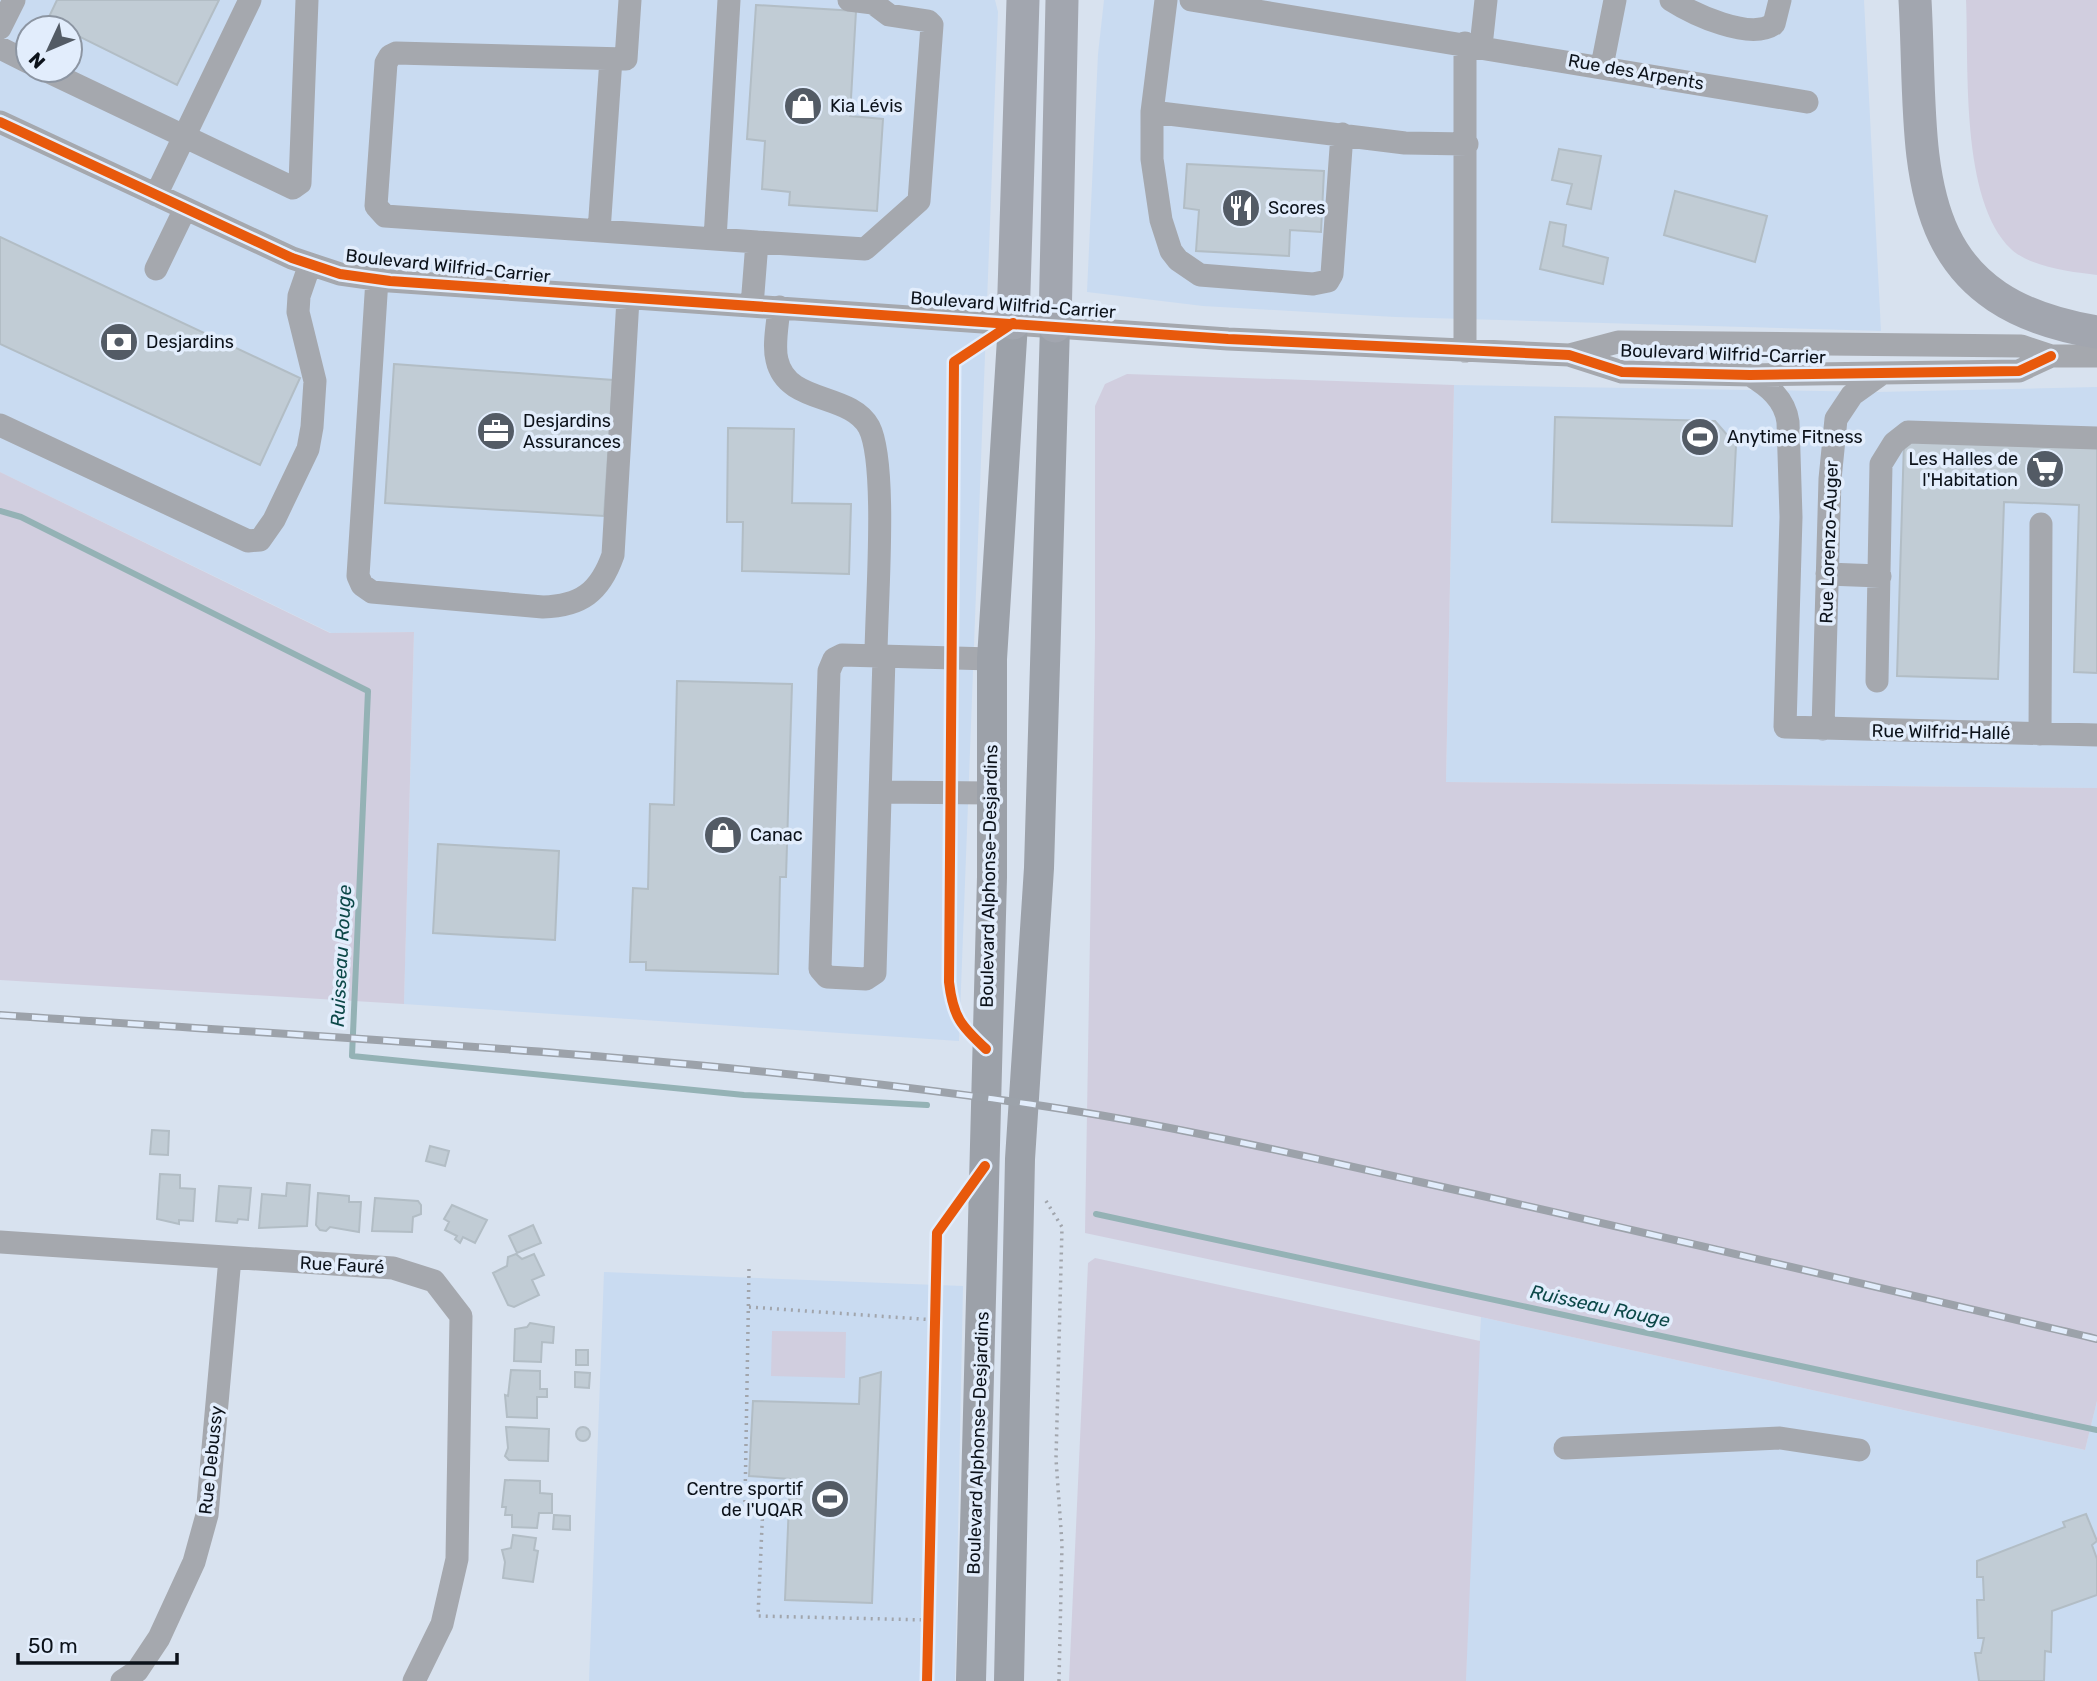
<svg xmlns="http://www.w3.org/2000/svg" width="2097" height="1681" font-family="Rubik,sans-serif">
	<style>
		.built { fill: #c9dbf1; fill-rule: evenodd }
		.green { fill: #d1cedf }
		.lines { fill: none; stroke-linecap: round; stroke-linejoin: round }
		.stream { stroke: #94b2b5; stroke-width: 6 }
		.building { fill: #c1ccd5; stroke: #b2bdc5; stroke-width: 2 }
		.path { stroke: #a1a5ac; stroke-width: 3.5; stroke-dasharray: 2 5; stroke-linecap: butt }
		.minor { stroke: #a5a8ae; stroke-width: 23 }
		.major { stroke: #9ca1a9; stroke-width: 30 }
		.highway { stroke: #a2a6af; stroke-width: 33 }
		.rail-casing { stroke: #9ca2aa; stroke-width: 8 }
		.rail { stroke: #e2edfc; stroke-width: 5; stroke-dasharray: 16; stroke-linecap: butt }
		.cycleway-casing { stroke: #e2edfc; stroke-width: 15 }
		.cycleway { stroke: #e8590c; stroke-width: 10 }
		.labels { text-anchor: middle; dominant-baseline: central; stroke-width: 7; stroke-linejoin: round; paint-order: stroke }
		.street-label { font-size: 18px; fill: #0c121a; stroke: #e2edfc }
		.poi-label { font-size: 18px; fill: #0c121a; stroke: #e2edfc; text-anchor: start }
		.water-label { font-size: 19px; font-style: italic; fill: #0c4848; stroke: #e2edfc }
	</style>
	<rect width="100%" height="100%" fill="#d8e2ef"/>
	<path class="built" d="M0,0h995l3,12 -39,1029 -555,-37 10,-372 -83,1 -331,-161zM28,28h42v42h-42z
		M1104,0h760l17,331 -486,-14 -192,-11 -116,-14 11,-238z
		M1454,385l423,7 220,-5v401l-651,-6z
		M604,1272l359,14 -8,395h-366z
		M1481,1317l604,133 12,-49v280h-631l6,-200z"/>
	<path class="green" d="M1966,0h131v275c-26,-3 -67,-8 -86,-26 -51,-49 -42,-182 -45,-249z
		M1127,374l327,11 -8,397 651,6v613l-12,49 -604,-133 -396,-84 10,-595v-232l10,-22z
		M0,472l330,161 84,-1 -10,372 -404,-24z
		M1095,1258l385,83 -14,340h-397l19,-418z
		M772,1331l74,1 -1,46 -74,-2z"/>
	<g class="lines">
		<path class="stream" d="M0,511l21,6 347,174 -16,365 392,39 183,10
			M1096,1214l1001,216"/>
	</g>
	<path class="building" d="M57,0h162l-42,85 -107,-53v-4h-9l-14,-7z
		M756,5l100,6 -6,105 33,3 -6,92 -88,-6 1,-13 -28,-3 3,-48 -18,-2z
		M1559,149l42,7 -10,53 -24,-5 5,-20 -20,-4z
		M1187,164l137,7 -3,61 -31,-2 -1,26 -93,-5 3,-41 -15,-2z
		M1675,191l92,25 -12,46 -91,-27z
		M1550,222l16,3 -3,21 45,12 -5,26 -63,-15z
		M0,237l300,141 -40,87 -260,-121z
		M394,364l219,16 -9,136 -219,-13z
		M1555,417l160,4 21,24 -4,81 -180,-4z
		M728,428l66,1 -2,74 59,1 -2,70 -107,-3 1,-49h-16z
		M1904,441l193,7v225l-23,-1 5,-167 -75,-3 -6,177 -101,-3z
		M677,681l115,3 -6,193h-6l-2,97 -132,-4v-8h-16l3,-74 15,1 2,-85 24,1z
		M438,844l121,7 -4,89 -122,-7z
		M152,1130l17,1 -1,24 -18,-1z
		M430,1146l19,5 -4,15 -19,-5z
		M160,1174l20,1v13l15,1 -2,32 -14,-1v4l-22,-5z
		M287,1183l23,2 -3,41 -48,2 3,-34 24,2z
		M219,1186l32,2 -3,32 -10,-1 -1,4 -21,-2z
		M318,1193l31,3v6h12l-2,30 -29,-5 -4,4 -6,-1 -4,-5z
		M375,1198l43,3 3,4v9l-8,3 -1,15 -40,-1z
		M452,1205l35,15 -12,23 -12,-6 -3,6 -5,-4 2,-3 -12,-6 4,-8 -5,-3z
		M533,1225l8,18 -24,10 -8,-17z
		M516,1254l6,5 12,-5 10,21 -12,5 7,15 -25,12 -6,-2 -15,-32 14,-7 1,-9z
		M530,1323l24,4 -1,16 -11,-1 -1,20 -27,-1 1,-32 12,-2z
		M576,1350h12v15h-12z
		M511,1370l29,1v18h7v8h-10v21l-30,-1 -2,-22 3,1z
		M575,1372l15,1 -1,15 -14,-1z
		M881,1372l-9,231 -87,-3 5,-121 -41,-3 4,-75 106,3 1,-26z
		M506,1427l43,2 -1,32 -39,-1 -4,-4 3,-8z
		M576 1434a7 7 0 1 1 14 0a7 7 0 1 1-14 0Z
		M505,1480l35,1v12l12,1v19h-13l-2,15 -25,-1v-12h-7l1,-8h-4z
		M2086,1514l11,27 -5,4 5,14v36l-45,16 -1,41 -6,-1 -1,30h-65l-4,-28h6l3,-15h-6l-1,-38h7l-1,-23h-6v-16l88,-34 -2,-5z
		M554,1515l16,1v14l-17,-1z
		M513,1535l23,3 -2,12 4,1 -5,31 -30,-4 2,-16 -3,-12 9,-2z"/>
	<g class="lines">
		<path class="path" d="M1046,1201l16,26 -6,232 6,85 -3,137
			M749,1269l-4,233 18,2 -5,112 170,4
			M749,1307l186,13"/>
		<path class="minor" d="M630,0l-4,59 -230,-6 -6,3 -4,7 -10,143 9,10 372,26 -5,64
			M1166,0l-14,112 253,31 62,1
			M1191,0l616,102
			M1671,0c22,14 79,41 103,24l6,-24
			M0,28l14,-28
			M1481,46l5,-46
			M0,48l28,14
			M1602,66l13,-66
			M45,70l248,118 7,-5 7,-183
			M1152,112v47l9,61 10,31 7,9 22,15 113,9 15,-3 4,-7 10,-140
			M0,122l292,136 48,16 50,7 838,58 341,16 53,17 128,3 269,-4 32,-15
			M156,195l94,-195
			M599,231l12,-172
			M715,239l14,-239
			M757,242l108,7 54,-48 13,-176 -4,-4 -39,-6 -16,-12 -24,-3
			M156,269l29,-60
			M377,279l-19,297 4,9 10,7 171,15c38,-1 57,-15 70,-52l15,-256
			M779,307c-1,16 -6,38 -2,53 10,45 73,32 92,67 19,37 7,181 7,229
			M1465,351v-308
			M1569,355l49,-13 403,4 30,10h46
			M1750,375c18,11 35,24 38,47l3,95 -6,210 312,8
			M0,425l248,116 12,-1 14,-20 34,-71 4,-22 3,-46 -17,-69 1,-16 11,-32
			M1827,574l53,2
			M884,657l-9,316 -9,6 -39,-2 -7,-8 9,-298 5,-12 8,-4 150,4
			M1877,681l4,-217 13,-21 14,-11 189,6
			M1823,729l7,-250 6,-60 16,-24 28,-20
			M2040,734l1,-210
			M882,792l108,1
			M0,1242l393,26 41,13 27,35 -4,243 -15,65 -28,57
			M1565,1448l215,-10 79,12
			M122,1681l15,-10 22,-33 35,-76 13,-47 23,-257"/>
		<path class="major" d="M971,1681l21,-804v-218l21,-336
			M1009,1681l11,-522 19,-291 16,-542"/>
		<path class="highway" d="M1915,0c9,158 -16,300 182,332
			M1013,323l10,-323
			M1055,326l7,-326"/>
		<defs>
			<path id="rail" d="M0,1015c348,24 698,40 1043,91 127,19 252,48 377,76 226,50 452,104 677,157"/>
		</defs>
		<use href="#rail" class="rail-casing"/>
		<use href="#rail" class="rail"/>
		<defs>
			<path id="cycleway" d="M0,122l292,136 48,16 50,7 838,58 341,16 53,17 128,3 269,-4 32,-15
				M986,1049c-25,-23 -33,-32 -37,-67l5,-620 59,-39
				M927,1681l10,-448 48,-67"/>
		</defs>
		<use href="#cycleway" class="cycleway-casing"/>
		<use href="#cycleway" class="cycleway"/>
	</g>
	<defs>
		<symbol id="shop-disc" viewBox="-11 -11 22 22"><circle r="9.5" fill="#535b65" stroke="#e2edfc"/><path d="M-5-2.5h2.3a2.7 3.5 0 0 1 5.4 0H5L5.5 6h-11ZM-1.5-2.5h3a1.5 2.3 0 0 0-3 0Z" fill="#fff"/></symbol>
		<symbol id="restaurant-disc" viewBox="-11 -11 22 22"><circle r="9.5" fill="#535b65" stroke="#e2edfc"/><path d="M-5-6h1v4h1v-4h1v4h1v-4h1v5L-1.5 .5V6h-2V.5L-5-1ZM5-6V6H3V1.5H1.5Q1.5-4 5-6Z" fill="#fff"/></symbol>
		<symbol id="bank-disc" viewBox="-11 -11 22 22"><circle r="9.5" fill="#535b65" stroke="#e2edfc"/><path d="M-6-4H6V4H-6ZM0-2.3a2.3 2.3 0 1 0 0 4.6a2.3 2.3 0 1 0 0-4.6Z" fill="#fff"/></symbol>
		<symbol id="office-disc" viewBox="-11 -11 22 22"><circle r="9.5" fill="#535b65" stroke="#e2edfc"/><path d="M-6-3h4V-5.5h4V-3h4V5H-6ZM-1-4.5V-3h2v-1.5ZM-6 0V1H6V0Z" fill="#fff"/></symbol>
		<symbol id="stadium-disc" viewBox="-11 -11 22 22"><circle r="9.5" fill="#535b65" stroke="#e2edfc"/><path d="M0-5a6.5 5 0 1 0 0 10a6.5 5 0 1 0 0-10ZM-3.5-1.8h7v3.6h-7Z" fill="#fff"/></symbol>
		<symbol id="supermarket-disc" viewBox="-11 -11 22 22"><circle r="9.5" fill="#535b65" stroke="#e2edfc"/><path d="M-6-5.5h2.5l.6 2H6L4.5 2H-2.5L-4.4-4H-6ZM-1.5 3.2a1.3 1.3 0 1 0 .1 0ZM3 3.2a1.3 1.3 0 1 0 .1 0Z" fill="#fff"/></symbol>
	</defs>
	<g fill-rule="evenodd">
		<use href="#shop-disc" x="781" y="84" width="44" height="44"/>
		<use href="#restaurant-disc" x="1219" y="186" width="44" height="44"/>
		<use href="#bank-disc" x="97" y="320" width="44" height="44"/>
		<use href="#office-disc" x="474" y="409" width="44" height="44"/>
		<use href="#stadium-disc" x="1678" y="415" width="44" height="44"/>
		<use href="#supermarket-disc" x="2023" y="447" width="44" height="44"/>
		<use href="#shop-disc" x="701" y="813" width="44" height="44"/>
		<use href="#stadium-disc" x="808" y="1477" width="44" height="44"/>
	</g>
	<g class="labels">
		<g class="street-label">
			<text transform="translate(1636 72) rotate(10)">Rue des Arpents</text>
			<text transform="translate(448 266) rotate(6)">Boulevard Wilfrid-Carrier</text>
			<text transform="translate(1013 305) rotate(4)">Boulevard Wilfrid-Carrier</text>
			<text transform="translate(1723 354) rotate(2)">Boulevard Wilfrid-Carrier</text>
			<text transform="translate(1829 542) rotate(-88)">Rue Lorenzo-Auger</text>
			<text transform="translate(1941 732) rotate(1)">Rue Wilfrid-Hallé</text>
			<text transform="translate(989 876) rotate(-89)">Boulevard Alphonse-Desjardins</text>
			<text transform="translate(342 1265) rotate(3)">Rue Fauré</text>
			<text transform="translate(978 1443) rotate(-88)">Boulevard Alphonse-Desjardins</text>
			<text transform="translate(211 1460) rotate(-84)">Rue Debussy</text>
		</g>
		<g class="poi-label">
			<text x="830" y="106">Kia Lévis</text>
			<text x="1268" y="208">Scores</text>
			<text x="146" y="342">Desjardins</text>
			<text x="523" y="421">Desjardins<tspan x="523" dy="21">Assurances</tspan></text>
			<text x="1727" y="437">Anytime Fitness</text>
			<text x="2018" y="459" text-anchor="end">Les Halles de<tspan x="2018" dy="21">l'Habitation</tspan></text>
			<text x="750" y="835">Canac</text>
			<text x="803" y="1489" text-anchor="end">Centre sportif<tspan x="803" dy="21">de l'UQAR</tspan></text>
		</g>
		<g class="water-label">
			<text transform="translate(341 956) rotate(-87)">Ruisseau Rouge</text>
			<text transform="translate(1600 1306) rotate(12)">Ruisseau Rouge</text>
		</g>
	</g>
	<g transform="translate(49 49) rotate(226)"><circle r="33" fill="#e2edfc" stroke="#8c95a2" stroke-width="2"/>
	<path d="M0-5L12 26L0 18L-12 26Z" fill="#535b65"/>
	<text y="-10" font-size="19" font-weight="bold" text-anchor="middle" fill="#0c121a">N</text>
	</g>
	<path d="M18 1653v10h159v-10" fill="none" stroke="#0c121a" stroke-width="3.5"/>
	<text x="28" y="1653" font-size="21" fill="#0c121a" stroke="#e2edfc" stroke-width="5" paint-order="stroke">50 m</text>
</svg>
